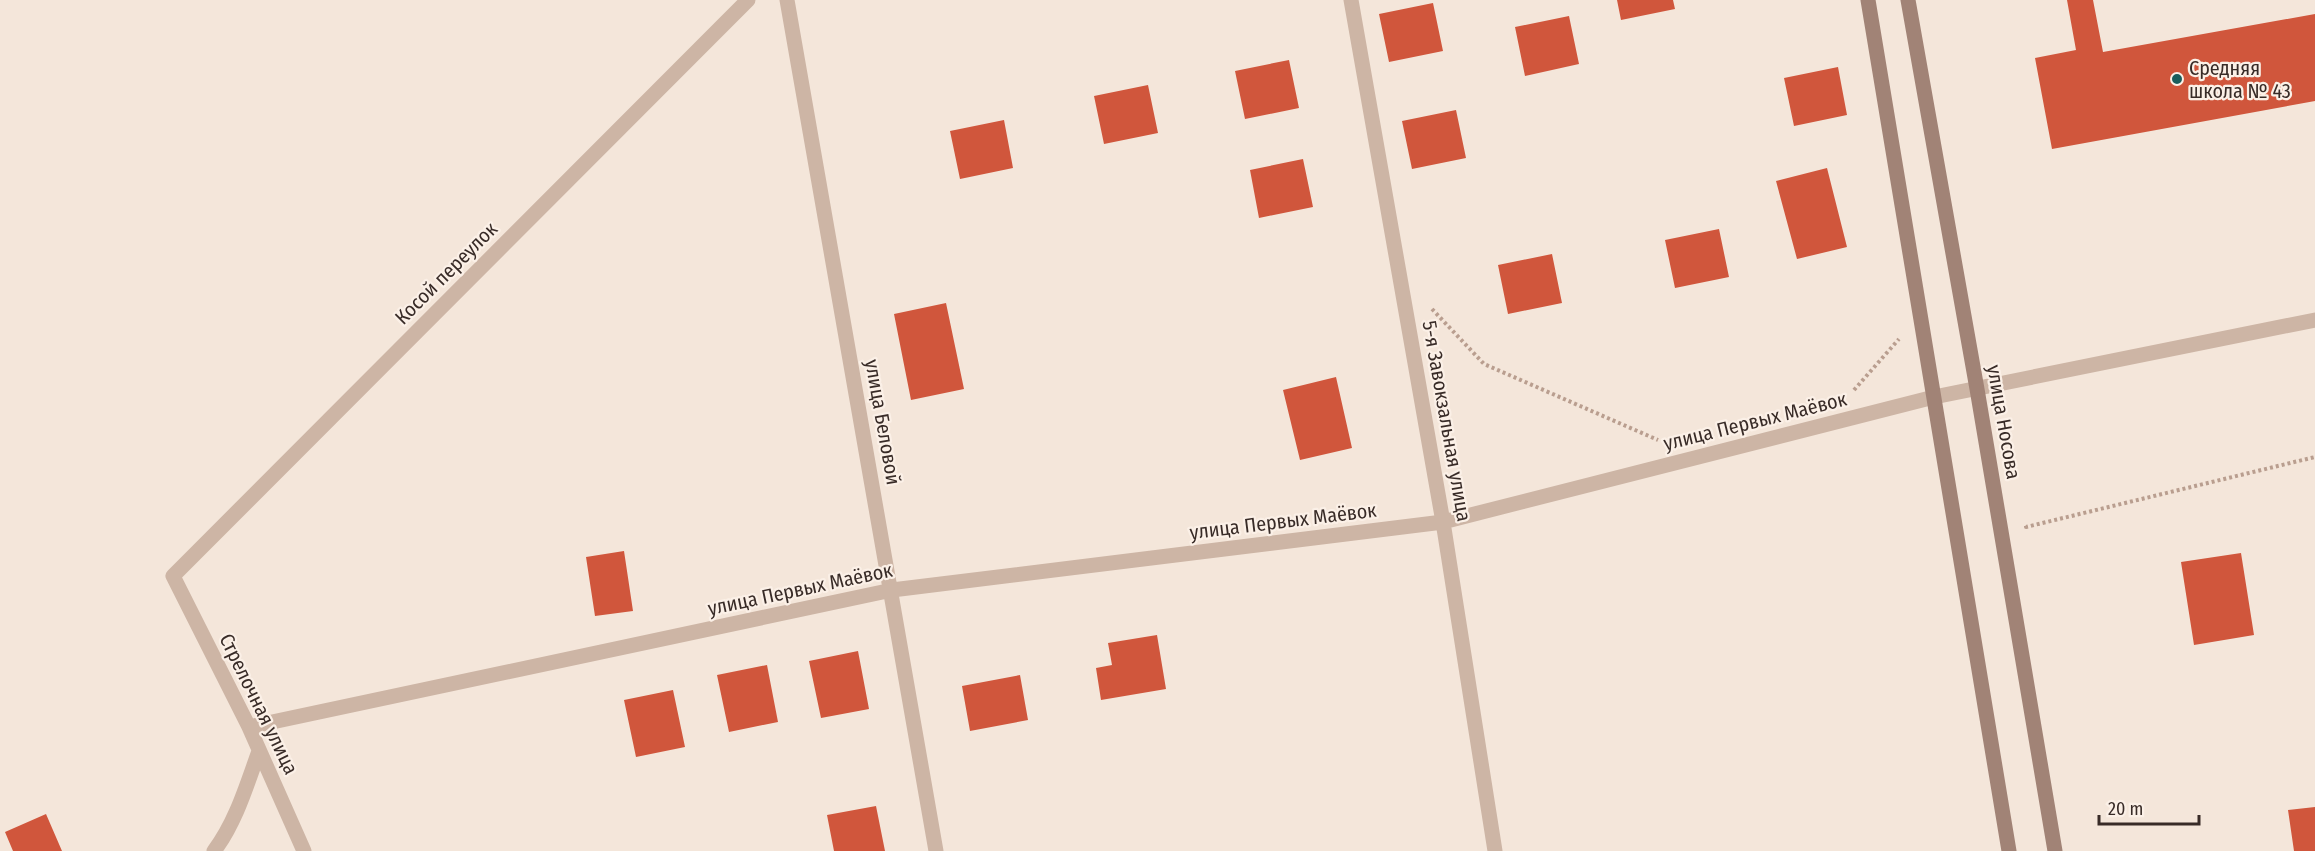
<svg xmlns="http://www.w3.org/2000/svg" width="2315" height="851" font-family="'Fira Sans Condensed',sans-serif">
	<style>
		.building { fill: #d0563c }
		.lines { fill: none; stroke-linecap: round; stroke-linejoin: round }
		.path { stroke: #b99e8f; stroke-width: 4; stroke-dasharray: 3 3; stroke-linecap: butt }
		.street { stroke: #cdb5a5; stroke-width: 15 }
		.secondary { stroke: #a18376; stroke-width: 15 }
		.poi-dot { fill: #195d5d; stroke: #fbf0e7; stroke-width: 2 }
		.labels { text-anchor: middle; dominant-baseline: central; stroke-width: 4.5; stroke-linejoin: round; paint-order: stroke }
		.poi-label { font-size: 20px; fill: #382b27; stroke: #fbf0e7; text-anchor: start }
		.street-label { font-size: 20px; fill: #382b27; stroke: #fbf0e7 }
	</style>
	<rect width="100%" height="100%" fill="#f4e6da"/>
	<path class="building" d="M1617,0h56l2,9 -54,11z
		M2067,0h26l10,52 212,-38v87l-263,48 -17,-91 41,-8z
		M1433,3l10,48 -54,11 -10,-48z
		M1569,16l10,48 -54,12 -10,-49z
		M1289,60l10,48 -54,11 -10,-48z
		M1838,67l9,48 -53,11 -10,-48z
		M1148,85l10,48 -54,11 -10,-48z
		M1456,110l10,48 -54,11 -10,-48z
		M1004,120l9,48 -53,11 -10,-48z
		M1303,159l10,48 -54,11 -9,-48z
		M1827,168l20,79 -50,12 -21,-78z
		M1719,229l10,48 -54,11 -10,-48z
		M1552,254l10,49 -54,11 -10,-49z
		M946,303l18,86 -53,11 -17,-86z
		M1336,377l16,71 -52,12 -17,-70z
		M624,551l9,60 -38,5 -9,-59z
		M2241,553l13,82 -60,10 -13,-83z
		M1157,635l9,54 -65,11 -5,-32 16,-3 -4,-22z
		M858,651l11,58 -48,9 -12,-57z
		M767,665l11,57 -49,10 -12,-57z
		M1020,675l8,45 -58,11 -8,-45z
		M673,690l12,57 -49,10 -12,-57z
		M876,806l9,45h-51l-7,-36z
		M2315,807v44h-21l-6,-41z
		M46,814l16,37h-49l-8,-19z"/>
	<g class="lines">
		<path class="path" d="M1432,309l52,55 174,76
			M1854,390l45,-51
			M2026,526v1l289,-70"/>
		<path class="street" d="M787,0l149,851
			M1351,0l92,522 52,329
			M249,727l643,-137 551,-68 491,-125 381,-77
			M214,851c22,-29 33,-67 45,-100
			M304,851l-55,-124 -76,-151 575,-576"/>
		<path class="secondary" d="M1868,0l141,851
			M1908,0l69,389 78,462"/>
	</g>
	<circle class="poi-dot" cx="2177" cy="79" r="6"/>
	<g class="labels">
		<g class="poi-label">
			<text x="2189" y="68">Средняя<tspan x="2189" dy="23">школа № 43</tspan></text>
		</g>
		<g class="street-label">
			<text transform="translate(446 273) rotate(-45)">Косой переулок</text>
			<text transform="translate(1447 421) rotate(80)">5-я Завокзальная улица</text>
			<text transform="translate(1755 421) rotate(-14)">улица Первых Маёвок</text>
			<text transform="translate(883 422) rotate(80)">улица Беловой</text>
			<text transform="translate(2004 422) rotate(80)">улица Носова</text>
			<text transform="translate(1283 521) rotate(-7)">улица Первых Маёвок</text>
			<text transform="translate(800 589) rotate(-12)">улица Первых Маёвок</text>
			<text transform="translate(259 704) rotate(64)">Стрелочная улица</text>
		</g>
	</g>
	<path d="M2099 815v9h100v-9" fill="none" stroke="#382b27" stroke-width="3"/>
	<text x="2108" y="815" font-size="18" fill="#382b27" stroke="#fbf0e7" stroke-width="4.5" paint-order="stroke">20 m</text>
</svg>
